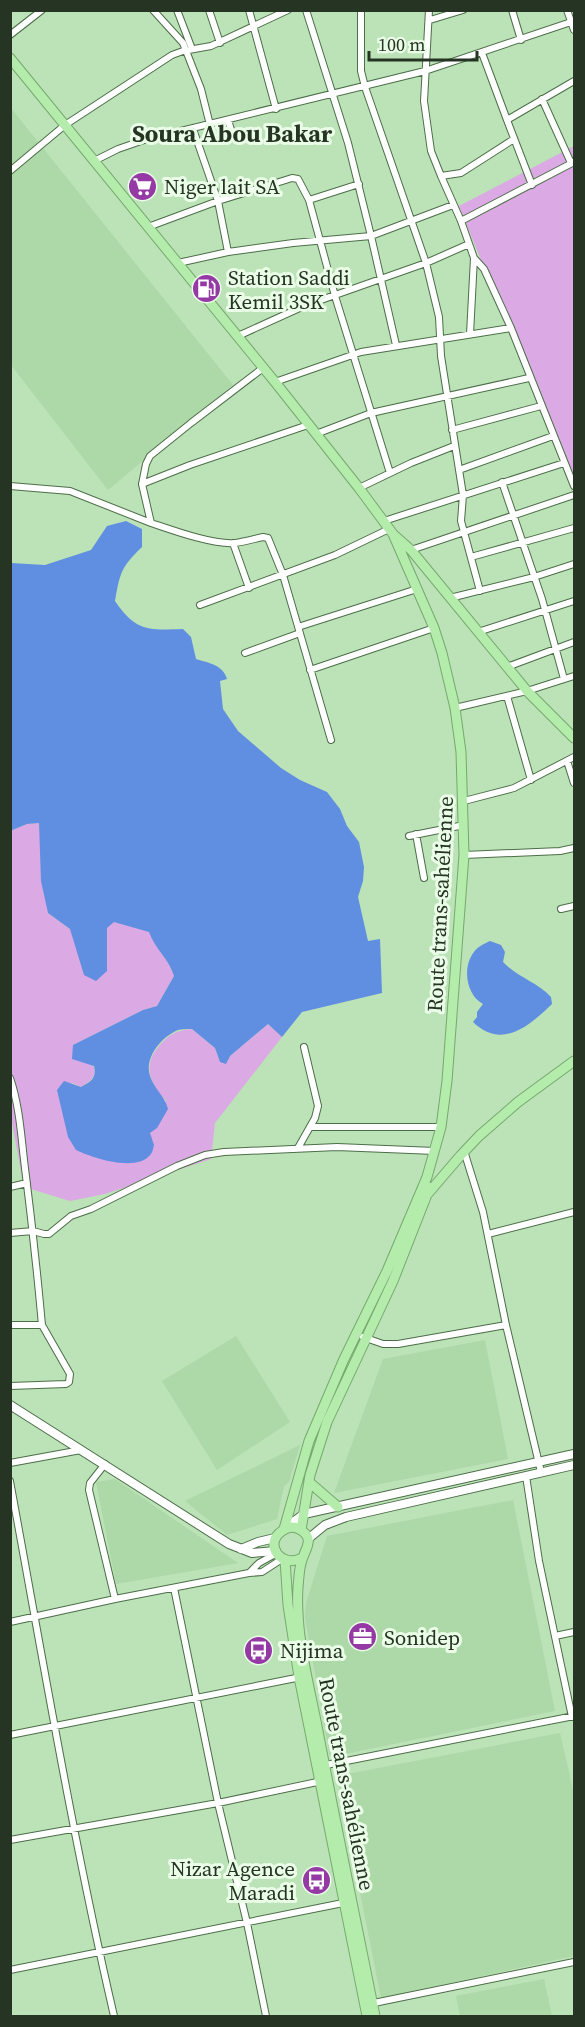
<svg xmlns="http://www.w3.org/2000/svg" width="585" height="2027" font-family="'Source Serif 4',serif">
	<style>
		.built { fill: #add8a7 }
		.green { fill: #dba9e3 }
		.water { fill: #608ee1 }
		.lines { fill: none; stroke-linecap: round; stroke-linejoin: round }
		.minor-casing { stroke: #4c6e48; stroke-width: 8 }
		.tertiary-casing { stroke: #4c6e48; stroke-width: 10 }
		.trunk-casing { stroke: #76a96e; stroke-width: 11 }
		.minor { stroke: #fff; stroke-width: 6 }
		.tertiary { stroke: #fff; stroke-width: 8 }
		.trunk { stroke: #b4ecac; stroke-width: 9 }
		.labels { text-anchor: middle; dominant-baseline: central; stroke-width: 6; stroke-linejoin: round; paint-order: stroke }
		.poi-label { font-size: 21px; fill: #253423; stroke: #eafde7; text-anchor: start }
		.street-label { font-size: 21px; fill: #253423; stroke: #eafde7 }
		.quarter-label { font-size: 24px; font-weight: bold; fill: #253423; stroke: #eafde7 }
	</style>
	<rect width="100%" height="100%" fill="#bce2b7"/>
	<path class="built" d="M10,107l223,278 -125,105 -97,-125z
		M236,1336l54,86 -73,48 -55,-89z
		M485,1340l23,119 -174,34 49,-134z
		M300,1445l-11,37 -5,4 -7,33 -50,16 -42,-34z
		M115,1479l123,84 -122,21 -20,-102z
		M513,1500l42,211 -225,46 -25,-139 1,-15 21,-67z
		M560,1733l14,61v162l-193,42 -44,-222z
		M544,1979l8,37h-92l-4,-20z"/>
	<path class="green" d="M574,146v342l-115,-282z
		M39,823l9,90 22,16 37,24v-25l7,-7 36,11c5,17 19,27 24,44l-17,30 -14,4 -70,35c15,16 36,26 8,42l-9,-4 -13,14 4,12 87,25 16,-33c-16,-18 -24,-35 -7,-55 10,-12 18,-16 33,-17l23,19 5,14 10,-6 38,-32 14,13 -67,86 -4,36 -106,35 -35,7 -46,-14 -14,-75v-281l17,-7z"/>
	<path class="water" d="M126,521l16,8v18c-21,20 -22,26 -27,54 21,31 33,29 68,28l8,8 5,22c13,4 27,6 31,20l-7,2 3,28 15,22 43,37 19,12 27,12 13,17 7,17 12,16 5,25 -1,14 -5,16 10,44 12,-2 2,54 -80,19 -20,25 -14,-13 -38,32 -4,8 -6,-2 -5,-14 -23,-19c-4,0 -11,0 -14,1 -17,7 -34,28 -28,46 4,13 15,20 18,33l-11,19 -7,5 4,12c-1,3 -1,6 -3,9 -14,19 -58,4 -75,-4l-8,-13 -11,-47 7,-9 17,6c10,-5 16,-9 13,-21l-22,-7 1,-14 70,-35 14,-4 17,-30c-5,-17 -19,-27 -25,-44l-35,-10 -7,6v43l-11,10 -12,-6 -14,-46 -22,-16 -7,-32 -2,-58 -12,1 -17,7 1,-268 34,2 46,-15 16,-24z
		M490,941l11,4 4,7 -2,10c14,15 34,20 48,35l1,7c-23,22 -50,46 -79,18l4,-5v-5l6,-8c-17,-9 -21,-37 -9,-52 4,-6 10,-8 16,-11z"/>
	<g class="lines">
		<defs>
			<path id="minor" d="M153,10l30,33 18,46 9,36
				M177,10l15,39
				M209,10l11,33
				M249,10l27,99
				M306,10l42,133 23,93 25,109
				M361,10v61l4,16 61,176 13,54 2,39 22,139 -2,26 19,70
				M429,10l-5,91 7,50 10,25
				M512,10l9,30
				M567,10l7,20
				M430,20l33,-10
				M10,35l32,-25
				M482,53l25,67
				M542,99l29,64
				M228,120l4,13
				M193,129l25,72 10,51
				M94,161l24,-12 26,-9 281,-69 149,-50
				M10,171l55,-46 107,-70 11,-4 28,-5 77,-36
				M532,185l-25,-65 67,-39
				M309,200l50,-16
				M461,221l113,-59
				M148,227l70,-26 74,-23 6,1 11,21 26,96 55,177
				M474,258l10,11 27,59 63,158
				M178,263l50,-11 65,-9 78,-7 82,-31
				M470,334l4,-76 -13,-37 -20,-45 20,-3 53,-34
				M238,336l66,-30 122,-43 43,-19
				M263,368l-72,55 -41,33 -4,8 -4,20 48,-19 118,-40
				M275,382l86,-30 150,-24
				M452,430l89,-24
				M316,434l55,-21 158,-35
				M459,470l94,-34
				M502,482l40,117 22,80
				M142,484l9,39c21,7 62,22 84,20 9,-1 19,-4 28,-6l5,1 15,37 48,165
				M10,486l60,5 81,32
				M359,488l52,-25 43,-17
				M384,521l180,-58
				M233,543l16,45
				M411,550l163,-55
				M471,557l103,-29
				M450,598l84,-21 40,-13
				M200,605l135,-50 54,-26
				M298,627l119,-38
				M478,632l96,-31
				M245,653l55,-20
				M507,667l67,-25
				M310,670l124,-42
				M507,696l24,84
				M455,708l72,-17 47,-15
				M567,761l7,22
				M464,801l50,-13 60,-31
				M416,834l8,44
				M409,836l55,-11
				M464,855l96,-4 14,-3
				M561,909l13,-3
				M10,1078c9,26 11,55 14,82 7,55 13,110 18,165h-32
				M310,1127h131
				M298,1148l17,-30 3,-12 -14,-59
				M464,1151l19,61 23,113 35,147
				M10,1187l17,-4
				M10,1233l23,-2 11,3h5l22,-18 20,-7 86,-43 28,-11 19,-3 113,-5 98,4
				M488,1234l86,-22
				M363,1337l20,7h15l108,-19
				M10,1386l56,-2 3,-2 1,-8 -28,-49
				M10,1463l71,-13
				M105,1464l-15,19 -1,7 26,109
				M526,1476l13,85 33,156
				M10,1481c33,179 63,359 104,535
				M250,1572l9,-9 18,-10
				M174,1588l44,215 29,120 19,93
				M10,1622l105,-23 134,-26 13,-1 20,-13
				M555,1636l19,-4
				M10,1735l291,-58
				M321,1766l253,-50
				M10,1840l208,-37 104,-22
				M10,1970l338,-68
				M369,2004l205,-42"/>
			<path id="tertiary" d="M10,1405l219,139 23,9 24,-2
				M285,1528l19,-14 270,-60
				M308,1539l17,-14 21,-8 228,-52
				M241,1549l17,-7 17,-4"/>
			<path id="trunk" d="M10,58l265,324 84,106 34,46 18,16 116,141 47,47
				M425,1197l36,-42 18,-19 39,-34 56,-41
				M309,1482l29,25
				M284,1529l25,-88 35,-82 43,-88 40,-94 14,-50 6,-46 17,-226 -3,-103 -6,-44 -13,-55 -8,-25 -41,-94
				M301,1530l9,-55 17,-53 66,-141 33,-84 1,-11
				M302,1558c-21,11 -39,-14 -20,-27 5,-4 11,-5 17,-2 17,9 6,20 3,31 -3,8 -3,18 -4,27 -3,48 11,97 20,144 18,95 38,190 57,285
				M285,1560l3,45 11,72 68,339"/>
		</defs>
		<use href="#minor" class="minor-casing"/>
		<use href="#tertiary" class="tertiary-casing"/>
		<use href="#trunk" class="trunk-casing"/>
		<use href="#minor" class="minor"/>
		<use href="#tertiary" class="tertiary"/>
		<use href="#trunk" class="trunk"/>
	</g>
	<defs>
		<symbol id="supermarket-disc" viewBox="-11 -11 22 22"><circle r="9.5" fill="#953aa4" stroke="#eafde7"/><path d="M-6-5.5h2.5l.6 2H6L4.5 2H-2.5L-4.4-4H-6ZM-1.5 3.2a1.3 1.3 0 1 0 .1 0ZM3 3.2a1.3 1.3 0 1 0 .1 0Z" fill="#fff"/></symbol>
		<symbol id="fuel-disc" viewBox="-11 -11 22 22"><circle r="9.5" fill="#953aa4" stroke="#eafde7"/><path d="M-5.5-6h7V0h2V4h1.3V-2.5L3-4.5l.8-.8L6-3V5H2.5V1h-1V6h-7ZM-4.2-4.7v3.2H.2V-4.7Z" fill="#fff"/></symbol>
		<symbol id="office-disc" viewBox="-11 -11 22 22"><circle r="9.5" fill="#953aa4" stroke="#eafde7"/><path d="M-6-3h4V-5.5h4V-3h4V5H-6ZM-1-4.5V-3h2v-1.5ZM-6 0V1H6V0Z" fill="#fff"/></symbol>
		<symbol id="bus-disc" viewBox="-11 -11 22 22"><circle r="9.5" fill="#953aa4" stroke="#eafde7"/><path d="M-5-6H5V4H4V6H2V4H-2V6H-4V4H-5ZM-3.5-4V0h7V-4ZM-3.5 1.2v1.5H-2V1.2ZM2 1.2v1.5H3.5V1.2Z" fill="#fff"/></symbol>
	</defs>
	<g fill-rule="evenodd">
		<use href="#supermarket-disc" x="126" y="170" width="33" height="33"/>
		<use href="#fuel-disc" x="190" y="272" width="33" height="33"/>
		<use href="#office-disc" x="346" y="1620" width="33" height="33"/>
		<use href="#bus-disc" x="242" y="1634" width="33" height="33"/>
		<use href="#bus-disc" x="300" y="1864" width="33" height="33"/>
	</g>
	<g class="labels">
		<g class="poi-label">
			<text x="164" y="186">Niger lait SA</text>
			<text x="228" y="277">Station Saddi<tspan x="228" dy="24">Kemil 3SK</tspan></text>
			<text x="384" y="1637">Sonidep</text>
			<text x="280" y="1650">Nijima</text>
			<text x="295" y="1868" text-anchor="end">Nizar Agence<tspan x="295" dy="24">Maradi</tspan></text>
		</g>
		<g class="street-label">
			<text transform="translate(440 904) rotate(-87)">Route trans-sahélienne</text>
			<text transform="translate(347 1784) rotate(79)">Route trans-sahélienne</text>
		</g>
		<g class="quarter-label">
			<text x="232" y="133">Soura Abou Bakar</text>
		</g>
	</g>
	<rect width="585" height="2027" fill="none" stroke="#253423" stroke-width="24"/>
	<path d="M369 51v9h108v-9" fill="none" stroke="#253423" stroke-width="3"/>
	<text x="378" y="51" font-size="18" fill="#253423" stroke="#eafde7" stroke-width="4.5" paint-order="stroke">100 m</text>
</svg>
